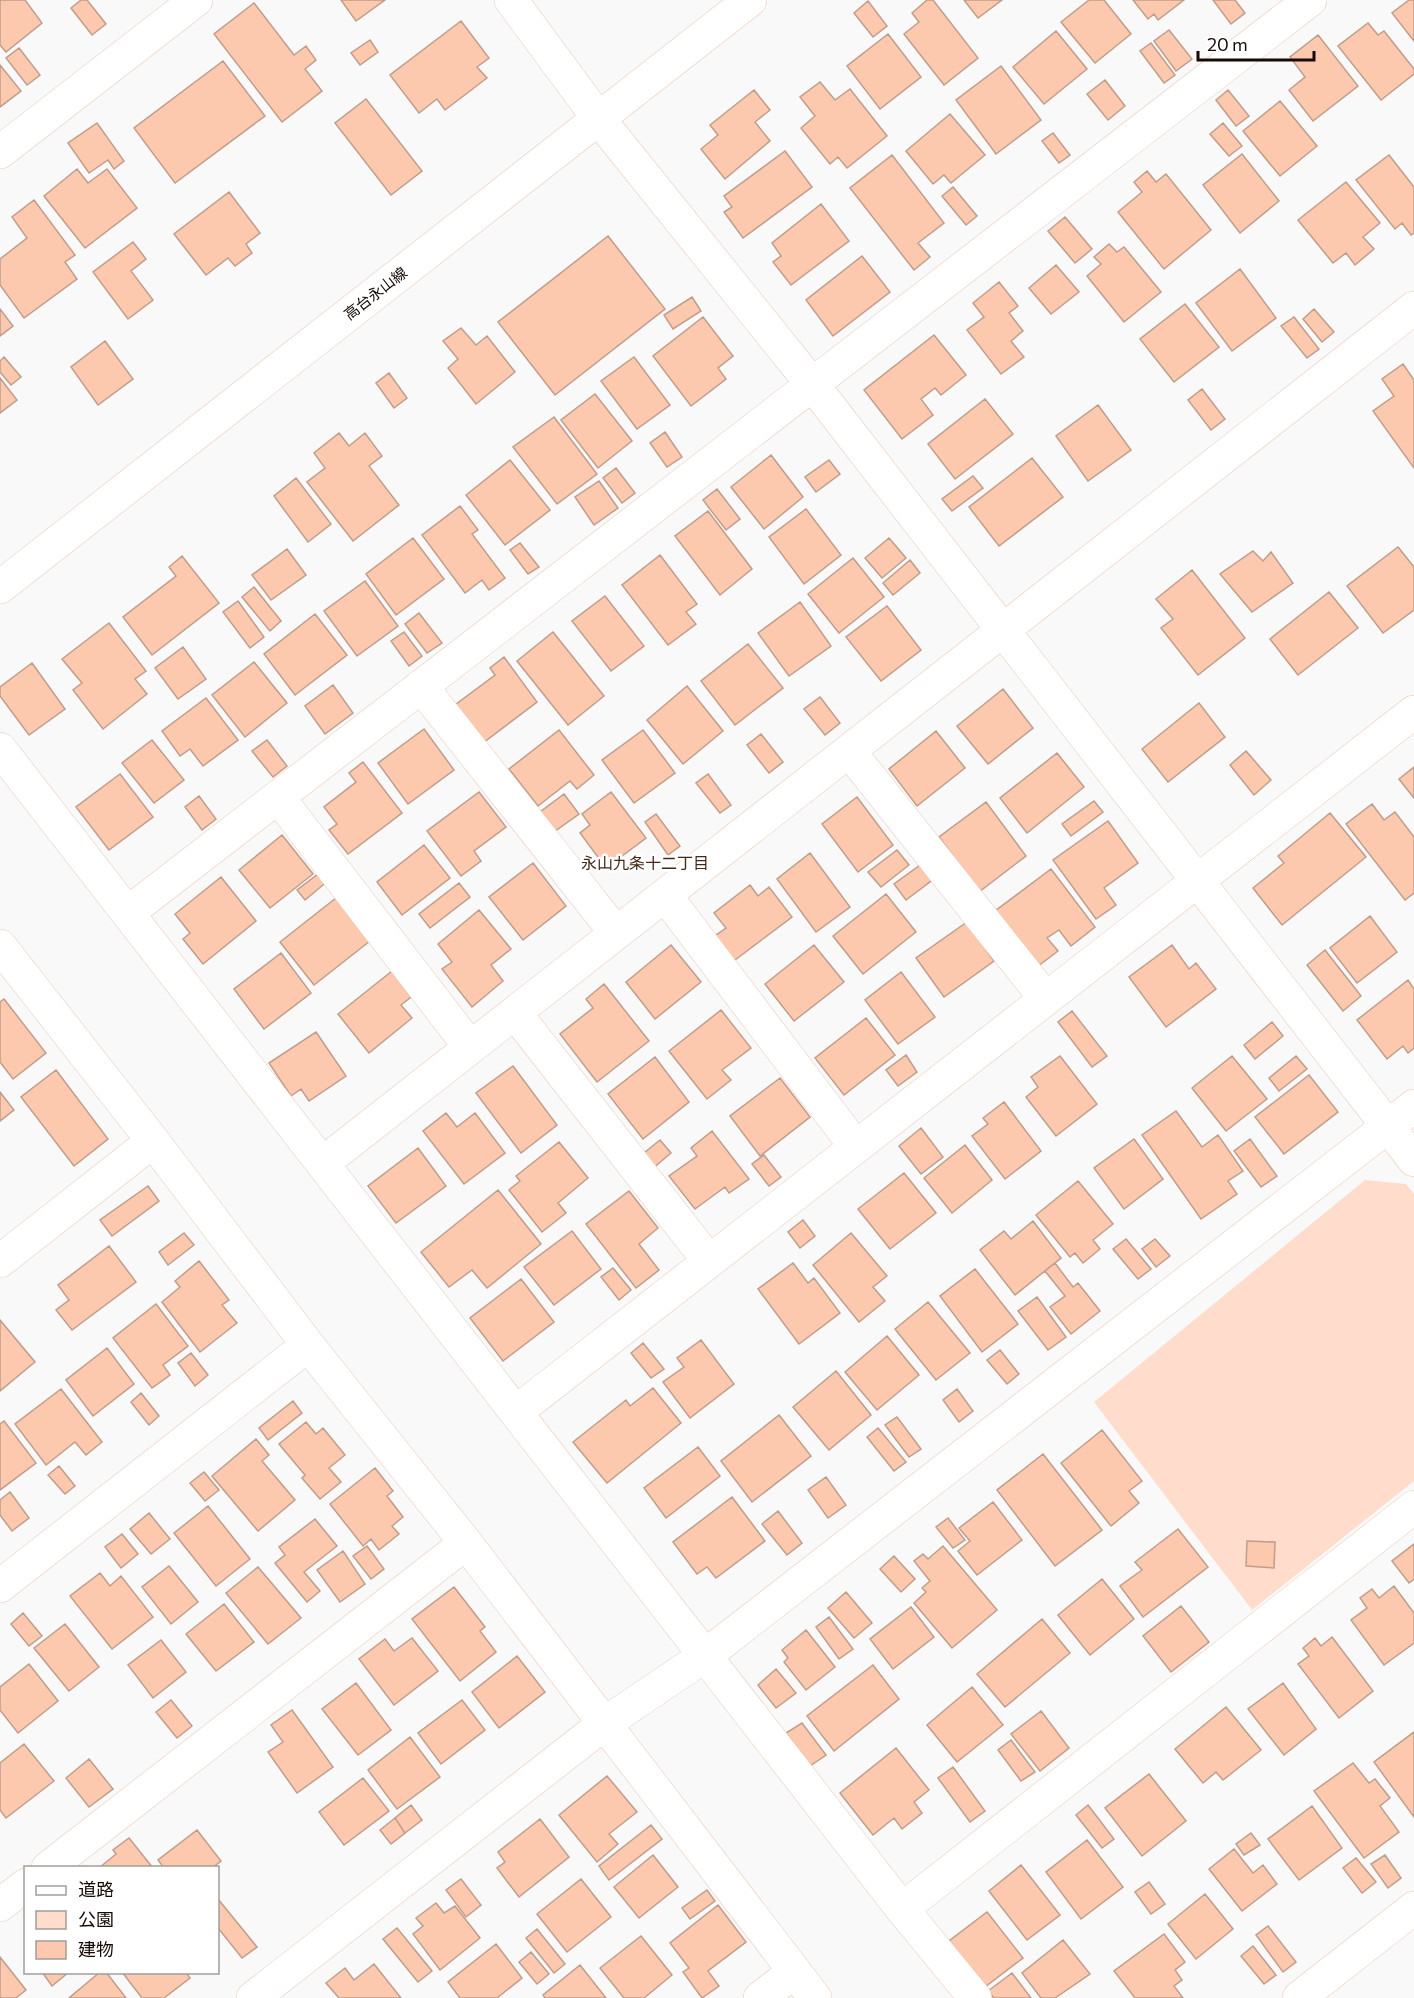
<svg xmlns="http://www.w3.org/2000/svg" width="1414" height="1998" font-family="Commissioner,'Noto Sans JP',sans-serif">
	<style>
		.green { fill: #ffdccb }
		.building { fill: #fdc9ae; stroke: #c09d8b; stroke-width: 1.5 }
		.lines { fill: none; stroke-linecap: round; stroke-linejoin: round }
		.minor-casing { stroke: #edc8b5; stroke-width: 34 }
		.minor { stroke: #fff; stroke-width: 33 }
		.labels { text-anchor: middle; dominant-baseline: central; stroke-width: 5; stroke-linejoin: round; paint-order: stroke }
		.street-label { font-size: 15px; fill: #160a05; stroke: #fff }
		.neighbourhood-label { font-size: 16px; fill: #442818; stroke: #fff }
	</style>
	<rect width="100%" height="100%" fill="#f9f9f9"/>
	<path class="green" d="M1365,1180l41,4 8,10v287l-162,129 -158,-208z"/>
	<path class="building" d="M0,0h25l17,23 -36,29 -6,-7z
		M81,0h6l19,24 -14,11 -21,-27z
		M341,0h44l-29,21z
		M927,0h6l45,58 -34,27 -40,-51 15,-12 -7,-9z
		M964,0h38l-24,18z
		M1089,0h15l27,34 -36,29 -34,-41z
		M1133,0h51l-26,20 -4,-6 -6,5z
		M1213,0h22l10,13 -14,11z
		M1409,0h5v41l-22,-28z
		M868,1l19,25 -14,11 -19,-24z
		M254,3l40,52 12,-9 10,14 -11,9 17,22 -40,31 -68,-88z
		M461,21l28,37 -12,9 10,11 -42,32 -8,-11 -18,14 -29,-38z
		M1368,23l10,12 6,-4 30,38v5l-33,26 -43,-54z
		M1169,30l23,29 -16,12 -22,-30z
		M1056,31l31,38 -43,35 -31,-37z
		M888,34l33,43 -41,32 -33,-43z
		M1318,35l40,51 -45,35 -24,-31 16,-13 -15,-20z
		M370,40l8,12 -18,13 -9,-12z
		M1151,43l24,32 -11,8 -24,-32z
		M19,48l21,27 -13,10 -21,-27z
		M223,61l42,55 -90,67 -41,-55z
		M0,65l21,26 -21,16z
		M1001,66l40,54 -45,34 -40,-54z
		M1105,80l20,26 -17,14 -21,-26z
		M820,82l15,18 15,-11 37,47 -40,32 -9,-11 -8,7 -29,-36 14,-12 -15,-19z
		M754,90l16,20 -15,12 15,19 -45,38 -24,-30 17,-14 -8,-10z
		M1228,90l21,26 -13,10 -20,-26z
		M366,99l56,72 -31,24 -56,-72z
		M1280,101l37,45 -37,30 -37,-45z
		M950,114l35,41 -34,28 -7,-8 -11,9 -27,-33z
		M97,123l27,38 -10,8 -6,-9 -19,13 -21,-30z
		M1223,123l19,23 -13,10 -19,-22z
		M1053,133l17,22 -11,8 -17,-22z
		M785,151l27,36 -69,51 -19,-26 8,-5 -8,-11z
		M1242,154l37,47 -39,32 -37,-48z
		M892,155l52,68 -26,20 12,14 -16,13 -64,-82z
		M1389,155l25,32v46l-3,2 -9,-12 -7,6 -39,-49z
		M77,169l11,14 19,-14 30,39 -52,40 -41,-52z
		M1147,171l9,11 10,-8 45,56 -47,39 -46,-57 24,-20 -8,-10z
		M1346,182l34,41 -17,14 11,12 -19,16 -9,-12 -13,10 -35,-43z
		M953,187l24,29 -11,9 -24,-29z
		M229,192l31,41 -14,11 6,9 -17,13 -7,-8 -22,17 -32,-41z
		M34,200l41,55 -10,7 12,17 -53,39 -24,-33v-26l27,-21 -15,-21z
		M821,204l28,37 -58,44 -18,-23 8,-6 -9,-13z
		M1065,217l27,32 -17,14 -27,-32z
		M608,236l57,73 -110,86 -57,-73z
		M133,242l13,17 -15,12 22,29 -25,19 -35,-47z
		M1109,244l8,8 7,-5 37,45 -37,30 -37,-46 14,-12 -7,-7z
		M862,256l28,36 -57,44 -27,-36z
		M1056,265l23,27 -28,22 -22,-26z
		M1240,269l36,49 -44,33 -36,-48z
		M999,282l19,24 -9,7 14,18 -12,10 13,16 -23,17 -34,-44 17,-13 -11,-14z
		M692,297l9,14 -28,18 -9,-14z
		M1185,304l34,43 -45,35 -34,-43z
		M0,309l13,17 -13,10z
		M1314,309l20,23 -12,10 -19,-23z
		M703,317l30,39 -15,12 8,11 -35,27 -38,-50z
		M1294,317l25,32 -12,9 -26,-32z
		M461,328l15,17 11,-9 28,36 -39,32 -28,-36 10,-9 -15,-18z
		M934,335l32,40 -25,20 -6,-7 -14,11 12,16 -31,24 -38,-49z
		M105,341l28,38 -35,26 -27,-38z
		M4,357l17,20 -10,8 -11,-13v-11z
		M634,357l36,48 -33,24 -36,-48z
		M1403,364l11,16v88l-41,-57 21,-15 -12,-17z
		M389,373l18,25 -13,10 -18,-25z
		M0,378l17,22 -17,13z
		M1202,389l23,30 -14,11 -23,-30z
		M595,394l37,47 -34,27 -37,-48z
		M985,399l28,35 -58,45 -27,-35z
		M1098,405l33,45 -43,31 -32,-45z
		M554,417l43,57 -40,30 -44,-57z
		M665,432l17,25 -15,10 -17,-24z
		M339,433l10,13 16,-13 17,23 -13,10 30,39 -46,36 -46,-59 18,-14 -11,-15z
		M771,455l32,42 -39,32 -33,-42z
		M1032,458l31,39 -64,49 -30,-39z
		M510,460l40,50 -45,35 -39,-50z
		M829,460l11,14 -24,18 -11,-15z
		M616,468l19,25 -13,10 -19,-25z
		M973,476l10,12 -31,23 -10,-12z
		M296,478l35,46 -23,18 -34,-46z
		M599,481l19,27 -24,17 -19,-28z
		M717,489l23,30 -14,11 -23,-30z
		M460,506l18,24 -6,4 33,44 -16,12 -7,-10 -17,13 -43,-58z
		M806,509l35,46 -37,29 -35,-47z
		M708,511l44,58 -32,26 -45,-59z
		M413,538l31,41 -48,36 -30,-41z
		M889,538l17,20 -24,20 -17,-20z
		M520,543l19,24 -11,7 -18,-24z
		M1398,547l16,20v43l-31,23 -36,-47z
		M287,549l19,26 -35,25 -19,-25z
		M1253,551l10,10 8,-9 22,31 -41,29 -32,-38z
		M660,555l37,49 -11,8 10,12 -28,21 -46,-60z
		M182,556l37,47 -67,52 -29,-38 53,-41 -7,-9z
		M853,558l31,39 -45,36 -31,-39z
		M910,560l10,13 -27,22 -10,-12z
		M1192,570l53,68 -47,37 -37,-47 12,-9 -17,-20z
		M365,581l33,45 -41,30 -33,-45z
		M254,587l27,34 -11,10 -28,-34z
		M1329,592l29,36 -60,47 -28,-36z
		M605,596l39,50 -33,25 -39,-50z
		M238,601l26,36 -14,11 -27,-36z
		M800,602l31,44 -42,30 -31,-43z
		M887,606l34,44 -40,31 -35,-44z
		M419,613l23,30 -15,10 -22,-29z
		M315,614l32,41 -52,40 -31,-41z
		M109,623l37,48 -11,8 12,15 -44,35 -30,-39 9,-7 -20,-24z
		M404,632l18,24 -13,10 -18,-25z
		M553,632l51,64 -36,29 -51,-64z
		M748,644l35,44 -48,37 -34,-44z
		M183,647l23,32 -28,20 -23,-31z
		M504,657l33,45 -54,41 -28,-38 40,-30 -5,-7z
		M254,662l33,41 -42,34 -33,-42z
		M32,663l33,46 -36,26 -29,-39v-9z
		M333,685l20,28 -28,21 -20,-28z
		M687,686l36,45 -40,33 -36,-44z
		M1003,689l30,39 -45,36 -31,-38z
		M820,697l20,26 -15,12 -21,-26z
		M206,698l32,42 -35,26 -13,-17 -10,7 -18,-25z
		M1199,703l26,34 -57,45 -26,-33z
		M424,729l30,41 -46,34 -30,-41z
		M559,730l35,45 -17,14 -7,-8 -32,25 -29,-37z
		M643,730l32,43 -41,30 -32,-43z
		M936,731l29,37 -48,38 -28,-37z
		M761,734l22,28 -14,11 -22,-28z
		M152,740l32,40 -30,23 -32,-40z
		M267,740l20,26 -14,11 -21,-26z
		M1246,751l25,29 -17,15 -24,-30z
		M1057,753l27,34 -57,46 -27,-35z
		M363,762l39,51 -54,41 -19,-24 8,-6 -13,-17 32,-25 -7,-9z
		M1414,767v31l-15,-19z
		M120,774l33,43 -44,33 -33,-43z
		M708,774l23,31 -11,8 -24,-30z
		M479,792l27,35 -32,24 7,10 -20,15 -34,-45z
		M611,792l35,46 -40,30 -26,-35 10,-8 -8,-11z
		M564,794l15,20 -28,20 -15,-19z
		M199,796l17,23 -14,11 -17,-23z
		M857,797l36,48 -35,27 -36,-48z
		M1094,801l9,11 -32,24 -9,-12z
		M986,802l40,54 -47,36 -40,-55z
		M1372,804l12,16 11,-8 19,25v56l-9,7 -59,-76z
		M1330,813l36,44 -84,68 -29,-37 31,-25 -6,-7z
		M656,814l24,32 -12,9 -23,-33z
		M1108,821l30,42 -34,25 12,17 -20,14 -43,-59z
		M282,835l31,39 -43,34 -31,-38z
		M424,845l26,33 -48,37 -25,-33z
		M897,850l12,15 -28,22 -13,-15z
		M810,853l40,54 -34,25 -39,-53z
		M533,863l33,43 -43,34 -34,-43z
		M923,863l12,15 -29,22 -12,-16z
		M1051,869l44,58 -24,19 -12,-16 -12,8 11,13 -21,16 -42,-56z
		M322,871l7,9 -24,20 -8,-10z
		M221,877l35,44 -53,43 -20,-25 7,-6 -15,-19z
		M459,883l11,14 -40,31 -11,-14z
		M750,885l8,11 11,-9 23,30 -61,46 -19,-25 14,-10 -12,-15z
		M886,894l30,38 -53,42 -30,-38z
		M336,898l34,43 -56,44 -34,-43z
		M479,910l32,39 -20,16 12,16 -31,26 -30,-38 10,-7 -14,-18z
		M1370,916l27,36 -40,31 -27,-35z
		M967,922l27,39 -50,36 -28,-39z
		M671,945l30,37 -46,37 -29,-37z
		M814,945l30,37 -50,39 -29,-37z
		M1172,945l17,24 7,-6 20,26 -50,38 -37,-50z
		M1325,950l36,46 -18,15 -36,-46z
		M281,953l30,40 -47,36 -30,-40z
		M392,971l19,26 -10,8 11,13 -43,35 -31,-39z
		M901,972l34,45 -37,27 -33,-44z
		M1408,980l6,9v59l-6,5 -5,-7 -16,13 -30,-39z
		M604,984l45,57 -52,41 -37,-48 33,-26 -7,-9z
		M4,999l42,54 -33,26 -13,-17v-60z
		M721,1010l30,38 -29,22 9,10 -24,19 -38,-48z
		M1072,1011l35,45 -15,11 -34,-45z
		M866,1018l29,37 -51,40 -29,-37z
		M1272,1022l11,14 -28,23 -11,-14z
		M316,1032l30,44 -37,25 -8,-12 -10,7 -22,-33z
		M906,1055l11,17 -19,14 -12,-16z
		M1060,1056l37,48 -41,32 -30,-39 12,-10 -7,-10z
		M1232,1056l35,43 -41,32 -34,-43z
		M1296,1056l11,13 -28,22 -10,-13z
		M655,1057l34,45 -46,37 -35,-45z
		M513,1066l44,59 -36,28 -45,-60z
		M56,1070l52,69 -34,27 -53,-69z
		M1309,1075l29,37 -54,42 -29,-37z
		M780,1078l30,39 -50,39 -30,-40z
		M0,1092l14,18 -14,11z
		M1004,1102l37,49 -36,28 -33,-43 16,-12 -5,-6z
		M1176,1111l26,36 16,-12 25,36 -15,10 9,13 -36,25 -59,-84z
		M446,1113l11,14 18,-14 30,40 -41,31 -41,-53z
		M921,1128l22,29 -22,17 -22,-28z
		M712,1131l37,48 -20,14 -4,-6 -30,22 -26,-33 28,-20 -6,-8z
		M1134,1139l29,40 -39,30 -30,-41z
		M1250,1139l27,37 -16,11 -27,-36z
		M660,1140l11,13 -20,17 -12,-13z
		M559,1142l29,36 -30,25 8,10 -24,19 -33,-42 11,-9 -4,-5z
		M965,1145l27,35 -40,33 -28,-35z
		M418,1148l28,38 -50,37 -28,-37z
		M764,1155l17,22 -12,9 -17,-22z
		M904,1173l32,40 -46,36 -32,-40z
		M1078,1181l35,43 -20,16 7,9 -17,14 -8,-10 -5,4 -34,-42z
		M148,1186l11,15 -47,35 -12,-16z
		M498,1190l43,54 -54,44 -15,-18 -23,17 -28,-35z
		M629,1191l29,37 -19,16 20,26 -23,18 -50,-64z
		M803,1220l12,16 -15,12 -12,-16z
		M1033,1221l28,37 -46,37 -35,-45 24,-19 7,8z
		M572,1231l29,38 -47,36 -30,-38z
		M184,1233l10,12 -26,20 -9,-13z
		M851,1233l36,43 -14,11 12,14 -26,21 -46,-57z
		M1126,1239l25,30 -13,10 -25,-30z
		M1155,1239l15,17 -14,11 -14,-18z
		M109,1246l27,36 -64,48 -16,-20 13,-10 -11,-15z
		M199,1261l30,39 -7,5 15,18 -37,29 -38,-50 18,-15 -5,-6z
		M793,1263l15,20 6,-5 26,35 -41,31 -41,-55z
		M1055,1263l18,24 5,-4 22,28 -29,23 -21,-27 15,-11 -20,-25z
		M613,1268l18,22 -12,10 -18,-23z
		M975,1269l43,55 -36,28 -42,-56z
		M521,1279l33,43 -51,39 -33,-43z
		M1037,1297l29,40 -18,13 -30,-39z
		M928,1302l42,51 -34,27 -41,-51z
		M156,1304l32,42 -25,19 7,10 -18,13 -39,-50z
		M0,1320l35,42 -35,29z
		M887,1336l32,39 -42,35 -32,-38z
		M701,1340l33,44 -44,34 -27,-36 21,-15 -7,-9z
		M643,1343l21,26 -13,9 -20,-25z
		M107,1348l27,36 -41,32 -27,-36z
		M1000,1350l19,24 -12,10 -20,-24z
		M191,1353l17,22 -13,11 -17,-23z
		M836,1371l35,44 -42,35 -36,-43z
		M653,1388l28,35 -74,60 -34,-41 53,-42 4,6z
		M61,1389l41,53 -16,13 -11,-13 -29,23 -31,-41z
		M957,1389l16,22 -14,11 -16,-22z
		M141,1393l18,23 -10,9 -18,-23z
		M293,1401l9,12 -34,27 -9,-12z
		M779,1415l32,41 -59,46 -31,-41z
		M897,1417l24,32 -12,8 -24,-32z
		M4,1421l32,42 -36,27v-66z
		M306,1422l10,12 7,-6 22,27 -16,13 12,14 -21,17 -18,-21 3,-3 -26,-31z
		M878,1428l28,34 -12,9 -27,-34z
		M1102,1430l40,51 -13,10 10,12 -28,23 -50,-63z
		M256,1439l13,16 -7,6 33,39 -37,31 -46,-55z
		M698,1447l22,29 -54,42 -22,-30z
		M1043,1454l59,76 -47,36 -58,-76z
		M59,1466l16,20 -10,8 -17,-19z
		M375,1468l18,23 -6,5 16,21 -11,9 7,8 -20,16 -8,-11 -8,7 -33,-42z
		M204,1472l15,18 -14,11 -15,-18z
		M826,1477l20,28 -18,13 -20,-28z
		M10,1492l19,26 -17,13 -12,-16v-15z
		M732,1497l33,44 -49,37 -9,-11 -10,7 -24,-32z
		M993,1502l29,38 -45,35 -19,-24 12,-10 -11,-13z
		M208,1506l42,53 -34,27 -42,-53z
		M778,1511l24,32 -15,12 -25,-31z
		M149,1513l21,26 -19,15 -21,-25z
		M948,1518l17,22 -12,8 -17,-21z
		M315,1519l22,27 -33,26 16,19 -13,11 -32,-39 10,-8 -6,-8z
		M1178,1529l30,38 -65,50 -23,-31 22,-16 -7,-8z
		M122,1534l16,20 -17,14 -16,-21z
		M1247,1541l28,1 -1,26 -28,-2z
		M1414,1544v35l-5,4 -17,-22z
		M367,1546l17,23 -13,10 -18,-23z
		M943,1546l54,64 -45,38 -38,-45 12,-11 -4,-4 8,-7 -16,-20 9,-7 5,5z
		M343,1551l22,33 -25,18 -23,-32z
		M894,1556l21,23 -14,13 -21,-23z
		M169,1566l29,36 -27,22 -29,-37z
		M258,1567l43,51 -33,26 -42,-51z
		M100,1573l10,13 11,-10 32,41 -41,32 -42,-53z
		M1102,1579l32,40 -44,36 -32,-40z
		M1394,1586l20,27v30l-30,22 -33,-45 16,-12 -7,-10 12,-9 7,9z
		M454,1587l31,40 -5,4 16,21 -36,29 -48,-62z
		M846,1592l26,31 -18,15 -26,-30z
		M224,1604l30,38 -38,29 -30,-37z
		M1181,1606l28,36 -38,30 -28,-36z
		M911,1607l23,30 -41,32 -23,-30z
		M23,1613l19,23 -13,10 -18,-22z
		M829,1617l24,32 -14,10 -23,-32z
		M1042,1619l28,34 -65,54 -28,-33z
		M65,1624l34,43 -30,24 -35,-43z
		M806,1630l29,37 -29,23 -22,-28 4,-4 -6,-8z
		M1332,1637l41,54 -34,27 -41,-54 11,-8 -6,-8 12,-10 6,8z
		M412,1638l26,33 -44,34 -35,-46 26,-20 9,12z
		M161,1640l25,32 -33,26 -25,-33z
		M517,1656l28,36 -46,36 -27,-36z
		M29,1664l29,37 -40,32 -18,-23v-23z
		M873,1665l26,34 -65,52 -27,-35z
		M776,1669l20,24 -20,15 -18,-23z
		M356,1683l35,47 -33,25 -36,-46z
		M1283,1683l33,46 -32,26 -36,-46z
		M972,1687l31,38 -46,37 -30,-37z
		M171,1700l21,26 -15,12 -21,-26z
		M462,1700l23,30 -44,34 -23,-31z
		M1226,1707l35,43 -38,30 -7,-8 -13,11 -28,-34z
		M292,1710l41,57 -36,26 -29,-41 15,-10 -12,-17z
		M1041,1711l28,37 -29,23 -29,-37z
		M802,1723l24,32 -16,11 -24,-33z
		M1414,1732v85l-40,-55z
		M410,1737l30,40 -43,32 -29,-39z
		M1011,1740l24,32 -14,9 -23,-31z
		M24,1744l30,37 -48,37 -6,-8v-47z
		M896,1748l33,42 -15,12 8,11 -20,16 -8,-11 -21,17 -33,-42z
		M89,1759l24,30 -24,18 -23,-29z
		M1353,1763l16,20 6,-4 15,19 -10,8 19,26 -35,26 -50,-67z
		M953,1767l32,44 -15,11 -32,-44z
		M1149,1774l37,47 -44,35 -37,-48z
		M607,1776l30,36 -28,22 9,10 -21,18 -38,-47z
		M363,1778l26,33 -45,34 -25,-33z
		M411,1805l11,15 -17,13 -10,-15z
		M1088,1805l26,34 -12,9 -26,-33z
		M1312,1806l30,42 -43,32 -31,-41z
		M395,1818l10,15 -14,11 -11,-14z
		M540,1819l29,38 -50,40 -22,-29 8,-6 -7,-10z
		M651,1825l11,14 -53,41 -10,-14z
		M197,1830l24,31 -9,7h-48l-6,-8z
		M1251,1833l9,12 -16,10 -8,-11z
		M129,1838l24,30h-54l17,-14 -3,-4z
		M1087,1840l36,47 -42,32 -35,-47z
		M1234,1849l19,24 10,-8 14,19 -35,27 -33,-42z
		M653,1855l25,32 -39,31 -25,-31z
		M1385,1855l16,23 -13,10 -17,-24z
		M1356,1858l20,24 -14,11 -19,-25z
		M1021,1865l39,50 -33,25 -38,-49z
		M461,1879l20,26 -15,12 -20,-27z
		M581,1879l30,38 -44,35 -30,-38z
		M1149,1882l16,22 -14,10 -16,-22z
		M707,1890l8,11 -25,18 -8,-11z
		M1205,1894l28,35 -37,30 -28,-35z
		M218,1899l39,48 -15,11 -24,-30z
		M436,1903l8,10 11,-7 25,32 -40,32 -27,-36 10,-8 -7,-8z
		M718,1905l28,37 -38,29 11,15 -17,12 -19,-26 6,-4 -19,-25z
		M987,1912l36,46 -38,29 -36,-46z
		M1268,1926l28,36 -13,10 -27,-37z
		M397,1928l35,43 -14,11 -35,-43z
		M537,1929l28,35 -11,9 -28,-35z
		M1164,1934l21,28 -10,8 7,10 -8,6 9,12h-48l-21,-27z
		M641,1936l31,39 -28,23h-20l-24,-30z
		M1063,1940l27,34 -35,24h-14l-19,-25z
		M496,1944l26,34 -25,20h-37l-12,-16z
		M1253,1946l23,29 -12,9 -23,-28z
		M531,1952l18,22 -12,10 -18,-22z
		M0,1957l26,33 -10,8h-16z
		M374,1964l27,34h-62l-13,-15 19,-15 9,12z
		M580,1965l26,33h-61l-2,-3z
		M42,1972h27l-17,14z
		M100,1972h6l20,26h-57z
		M122,1972h64l4,6 -26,20h-22z
		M1012,1973l19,25h-37l-6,-7z"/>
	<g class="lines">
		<defs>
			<path id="minor" d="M511,0l87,118 214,266 602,776
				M0,152l196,-152
				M0,587l750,-587
				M421,686l195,247
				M0,749l902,1160 73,89
				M849,751l197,248
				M278,797l192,250
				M665,895l191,252
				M129,912l1181,-912
				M0,946l153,195 155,204 158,198 349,455
				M515,1013l194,248
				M323,1163l1091,-855
				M0,1261l153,-120
				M516,1412l898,-700
				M0,1586l308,-241
				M48,1868l418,-325
				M0,1905l26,-20
				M902,1909l512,-402
				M253,1998l351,-274 102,-69 708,-549
				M760,1998l34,-26
				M1299,1998l115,-90"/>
		</defs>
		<use href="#minor" class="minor-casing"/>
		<use href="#minor" class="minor"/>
	</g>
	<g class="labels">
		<g class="street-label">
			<text transform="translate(375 293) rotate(-38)">高台永山線</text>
		</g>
		<g class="neighbourhood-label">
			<text x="645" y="862">永山九条十二丁目</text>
		</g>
	</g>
	<rect x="24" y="1866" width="195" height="108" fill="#ffffff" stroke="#a29d9b" stroke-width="1.5"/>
	<rect x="36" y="1886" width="30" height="9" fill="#ffffff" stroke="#a29d9b" stroke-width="1.5"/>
	<text x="78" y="1896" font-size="18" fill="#160a05">道路</text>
	<rect x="36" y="1911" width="30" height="18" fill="#ffdccb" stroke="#a29d9b" stroke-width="1.5"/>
	<text x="78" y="1926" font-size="18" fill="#160a05">公園</text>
	<rect x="36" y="1941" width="30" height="18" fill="#fdc9ae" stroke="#a29d9b" stroke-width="1.5"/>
	<text x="78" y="1956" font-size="18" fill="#160a05">建物</text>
	<path d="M1198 51v9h116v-9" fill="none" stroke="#160a05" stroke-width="3"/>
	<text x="1207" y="51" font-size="18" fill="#160a05" stroke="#ffffff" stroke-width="4.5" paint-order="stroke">20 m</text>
</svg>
